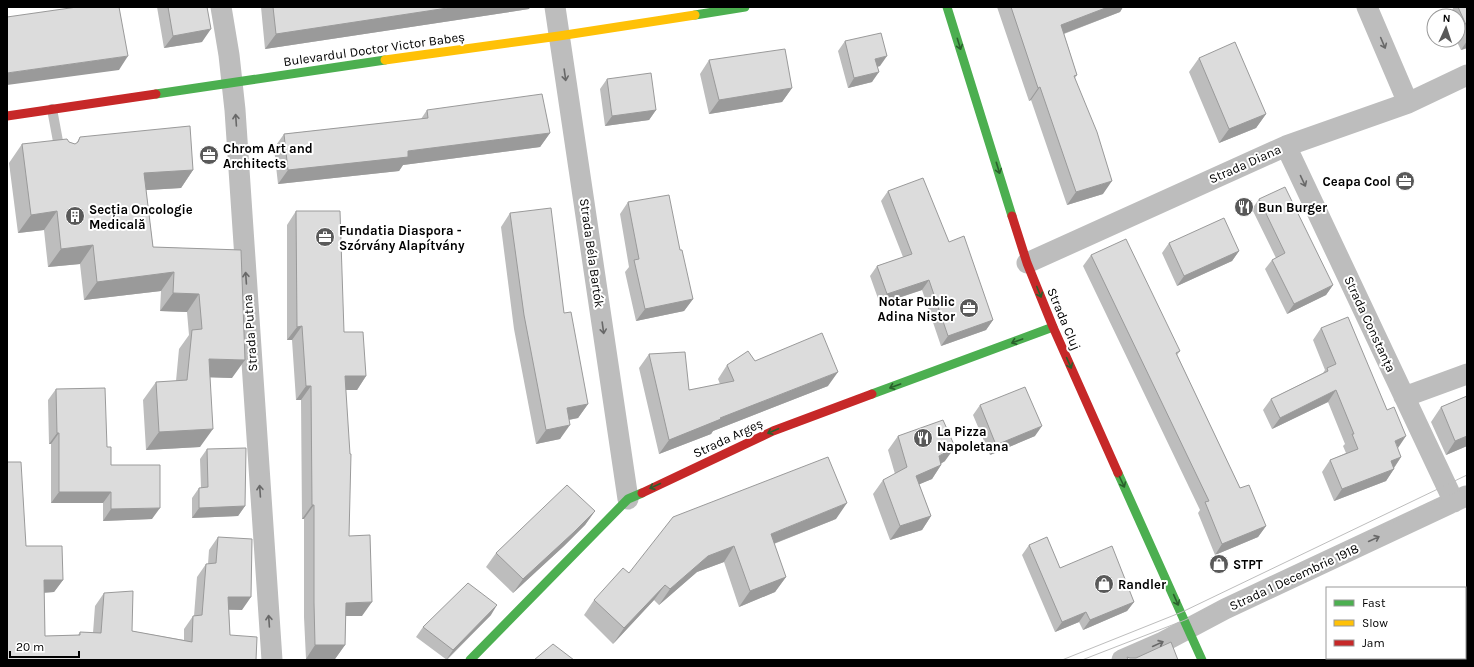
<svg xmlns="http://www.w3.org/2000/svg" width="1474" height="667" font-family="Karla,sans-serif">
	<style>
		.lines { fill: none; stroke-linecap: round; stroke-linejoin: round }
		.lane { stroke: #bdbdbd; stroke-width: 10 }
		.street { stroke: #bdbdbd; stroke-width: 21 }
		.fast { stroke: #4caf50; stroke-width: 9 }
		.slow { stroke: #ffc107; stroke-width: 9 }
		.jam { stroke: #c62828; stroke-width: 9 }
		.tram { stroke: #bdbdbd; stroke-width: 1 }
		.wall { fill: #bdbdbd }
		.shaded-wall { fill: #9a9a9a }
		.building { fill: #dcdcdc; stroke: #9a9a9a }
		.oneway { stroke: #686868 }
		.oneway2 { stroke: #2a602c }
		.labels { text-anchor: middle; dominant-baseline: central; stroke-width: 4; stroke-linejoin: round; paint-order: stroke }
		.street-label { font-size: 13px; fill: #000; stroke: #fff }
		.poi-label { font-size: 13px; font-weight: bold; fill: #000; stroke: #fff; text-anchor: start }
	</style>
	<rect width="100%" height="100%" fill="#fff"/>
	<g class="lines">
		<path class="lane" d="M52,109l8,43"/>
		<path class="street" d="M221,7l8,48 6,55 37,550
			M555,7l73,492
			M1367,7l41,96
			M1286,146l168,356
			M1027,263l259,-117 122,-43 59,-28
			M1404,397l63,-23
			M1122,660l39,-17 64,-34 241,-113"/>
		<path class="fast" d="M947,7l65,209
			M695,15l50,-8
			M156,94l229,-34
			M872,394l181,-67
			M1118,473l84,187
			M470,660l158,-161 14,-6"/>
		<path class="slow" d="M385,60l174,-24 136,-21"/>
		<path class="jam" d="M7,116l149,-22
			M1012,216l15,47 26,64 65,146
			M642,493l131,-62 99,-37"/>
		<path class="tram" d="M1062,660l120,-48 285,-137
			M1082,660l103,-40 282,-133"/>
	</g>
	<path class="wall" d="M157,7h50l-5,35 -38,6z
		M261,7h269l-1,2 -264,40z
		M997,7h126l-3,5 -56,22 13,41 -2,3 28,116 -36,11 -36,-105 -2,1z
		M1454,7h13v41l-6,2 -5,-10h2v-24h-10z
		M845,41l35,25 -3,1 -5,15 -24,6 -10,-37z
		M1199,58l67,56 -10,14 -37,15 -30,-71z
		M709,60l83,28 -10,14 -73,12 -9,-40z
		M607,79l49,31 -7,10 -44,6 -5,-37z
		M427,110l123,23 -10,14 -137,18 -4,6 -121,13 -4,-36 10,-14 137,-15z
		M80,137l113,33 -12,18 -35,2 7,57 88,3 -9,128 -22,-1 -10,70 -54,3 -3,-50 13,-18 20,-1 3,-32 10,-14 -2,-23 -27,-1 1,-20 -77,9 -4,-36 -32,3 -4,-37 -26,3 -9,-70 13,-19 47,-2 6,2h1z
		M888,191l61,51 44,78 -7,10 -45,16 -19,-56 -42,14 -10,-28 7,-10 26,-9 -22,-56z
		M1259,199l74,86 -7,10 -39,19 -22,-45 7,-9 4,-2 -24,-49z
		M628,202l52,48 13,49 -9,12 -48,10 -11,-49 4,-5 -9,-53z
		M296,211l48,121 22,44 -9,14h-11l3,146 13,80h-16l-1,29 -10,14h-29l-2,-42v-98h-2l-1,-119h-5l-4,-60h-5v-115z
		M510,213l54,100 24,91 -10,14 -9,2 -9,19 -24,5 -22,-115 -13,-102z
		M1169,243l70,8 -7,10 -55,25 -15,-33z
		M1091,255l89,96 -3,4 63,133 26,38 -8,11 -43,18 -17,-42 2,-3 -117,-244z
		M1321,328l76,120 4,9 -15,24 -52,20 -12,-29 8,-12 16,-7 -3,-7 2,-2 -17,-42 -56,27 -9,-19 8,-11 52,-26 2,-3 -12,-30z
		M649,354l40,36 31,-6 -2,-5 9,-14 28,-4 73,25 -115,45 -2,3 -52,20 -20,-86z
		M56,389l51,58 4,18 41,54 -49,2v-18h-52v-59h-2l-1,-44z
		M1467,396v50l-21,9 -15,-33 10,-15z
		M980,405l55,31 -45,19 -17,-40z
		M898,436l47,25 -4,3v1l-9,14 -13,5 12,32 -9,14 -32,10 -17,-46 10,-14 12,-6 -7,-24z
		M207,449l38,57 -7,10 -46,2v-20l7,-10h2l-1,-29z
		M595,511l-10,14 -21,21 -51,47 -27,-26 10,-14z
		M836,519l-62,25 12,33 -11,15 -36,15 -15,-45 -27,10 -38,33 -5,-5 -41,44 -29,-29 10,-15 35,-27z
		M218,537l24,73h-13l1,25 26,25h-249l19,-114 37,34 -9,12 -10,1 1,43 33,-1 2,-3 13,1 2,-27 9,-13 28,38 52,9v-11l9,-13h1l3,-39 9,-13h2l1,-14z
		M1029,545l31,23 74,34 -7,9 -44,19 -4,-8 -24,10 -33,-77z
		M491,615l-44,45 -31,-23 7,-10z"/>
	<path class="shaded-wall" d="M454,7h76l-1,2 -264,40 11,-15z
		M1108,7h15l-3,5 -68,26 9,-13z
		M211,29l-9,13 -38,6 9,-12z
		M1467,41v7l-6,2z
		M128,56l-9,14 -112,15v-12z
		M887,56l-7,10 -11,3 6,-10z
		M879,72l-7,10 -24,6 6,-10z
		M1040,87l-9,13 -2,1 9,-13z
		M792,88l-10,14 -73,12 10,-14z
		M656,110l-7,10 -44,6 7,-10z
		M1266,114l-10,14 -37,15 10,-14z
		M550,133l-10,14 -137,18 -4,6 -121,13 10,-14 120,-19z
		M193,170l-12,18 -50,3 13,-18z
		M1112,181l-9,13 -36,11 9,-13z
		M57,211l-13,19 -26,3 13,-18z
		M93,245l-13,19 -32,3 13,-18z
		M1239,251l-7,10 -55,25 7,-10z
		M174,272l-13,19 -77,9 13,-18z
		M929,280l-7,10 -42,14 7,-10z
		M1333,285l-7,10 -39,19 7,-10z
		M173,293l26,1 -12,18 -27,-1z
		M693,299l-9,12 -48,10 9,-12z
		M993,320l-7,10 -45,16 7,-10z
		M302,326l-10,14h-5l10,-13z
		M209,359l36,1 -13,18 -36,-1z
		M838,372l-10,14 -115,45 -2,3 -52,20 10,-14 51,-22z
		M345,376h21l-9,14h-21z
		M306,386h5l-10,14h-5z
		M1336,390l-8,12 -56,27 8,-11z
		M588,404l-10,14 -21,4 10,-14z
		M570,425l-10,14 -24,5 10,-14z
		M1042,426l-7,10 -45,19 6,-10z
		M213,429l-13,18 -54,3 13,-18z
		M57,433h2l-8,11h-2z
		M1406,436l-8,12 -3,-7z
		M1467,436v10l-21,9 9,-14z
		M955,447l-10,14 -16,9 12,-5 -9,14 -26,11 10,-14 23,-20z
		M1401,457l-8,12 -2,-8z
		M1394,469l-8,12 -52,20 8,-12z
		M59,492h52l-8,11h-52z
		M847,503l-11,16 -76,30 11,-15z
		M312,505h2l-10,14h-2z
		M245,506l-7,10 -46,2 7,-10z
		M160,508l-8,11 -49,2 8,-12z
		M595,511l-10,14 -21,21 -51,47 10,-14z
		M931,516l-9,14 -32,10 10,-14z
		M1266,526l-8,11 -43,18 7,-11z
		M734,546l-10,16 -27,10 -38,33 11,-16 38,-33z
		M786,577l-11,15 -36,15 11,-16z
		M44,580h19l-9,12 -19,1z
		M665,585l-11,15 -41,44 11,-16z
		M228,597h23l-9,13 -23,-1z
		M372,602l-10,14h-26l10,-13z
		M1134,602l-7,9 -44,19 7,-10z
		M497,605l-6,10 -45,45 7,-10z
		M1086,612l-7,10 -24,10 7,-10z
		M315,645h30l-10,14h-29z"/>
	<path class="building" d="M77,7h42l9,49 -121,17v-56z
		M168,7h39l4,22 -38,7z
		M273,7h181l-178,27z
		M1011,7h97l-47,18 16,50 -3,1 23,56 15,49 -36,11 -36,-105 -2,1z
		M1458,7h9v20z
		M881,33l6,23 -12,3 4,13 -25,6 -9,-37z
		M1235,42l31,72 -37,15 -30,-71z
		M785,49l7,39 -73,12 -10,-40z
		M651,73l5,37 -44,6 -5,-37z
		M542,94l8,39 -142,18v6l-120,13 -4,-36 144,-16 -1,-8z
		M190,126l3,44 -49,3 9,74 88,3 4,110 -36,-1 4,70 -54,3 -3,-50 31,-2 5,-50 10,-1 -3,-35 -26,-1 1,-21 -77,10 -4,-37 -32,4 -4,-38 -26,4 -9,-71 45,-5 2,3 6,2 3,-2 2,-5z
		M923,178l26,64 15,-6 29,84 -45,16 -19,-56 -42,14 -10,-28 35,-12 -24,-63z
		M1285,187l48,98 -39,19 -22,-44 13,-7 -26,-54z
		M669,195l11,55h2l11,49 -48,10 -11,-49 5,-1 -11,-57z
		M551,208l13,105 7,-1 17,92 -21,4 3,17 -24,5 -22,-115 -14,-102z
		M296,211h44l4,121h19l3,44h-21l5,78h1l-2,82 21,-1 2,67 -26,1 -1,42h-30l-1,-42v-98h-2l-1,-119h-5l-4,-60 -5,1z
		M1224,218l15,33 -55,25 -15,-33z
		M1126,239l54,112 -4,2 64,135 9,-3 17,41 -44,18 -17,-42 4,-1 -118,-246z
		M1348,317l39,93 7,-3 12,29 -11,5 6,16 -10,4 3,8 -52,20 -12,-29 28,-11 -6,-15h2l-18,-44 -56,28 -9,-19 57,-28 -1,-3 9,-4 -15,-36z
		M822,333l16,39 -118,46 1,1 -52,21 -20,-86 36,-2 4,38 45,-9 -7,-16 21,-14 7,10z
		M1025,387l17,39 -46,19 -16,-40z
		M105,388l2,59h4v18h49v43l-49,1v-17h-52v-59h-2l-1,-44z
		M1467,396v40l-12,5 -14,-34z
		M943,420l12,27 -16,9 2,9 -25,11 15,40 -31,10 -17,-46 24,-13 -9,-31z
		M246,448l-1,58 -46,2v-20l9,-1 -1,-38z
		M828,457l19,46 -76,31 15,43 -36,14 -16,-45 -26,10 -38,33 -5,-4 -41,43 -30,-28 29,-32 6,5 44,-56z
		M7,462h14l5,84h36l1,34h-19l1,56 35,-1v-3l21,1 3,-40 29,-2 -1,40 60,11 1,-26 9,-1 4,-51 10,-1 2,-26 34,2 -1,58h-23l2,38 27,2 -1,23h-249z
		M567,485l28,26 -21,21 -51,47 -27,-26z
		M1047,537l13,31 52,-22 22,56 -44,18 -4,-8 -24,10 -33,-77z
		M468,583l29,22 -44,45 -30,-23z
		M1171,642l7,18h-50l-1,-3 3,1h6z
		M553,644l21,16h-40z"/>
	<defs><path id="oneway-shaft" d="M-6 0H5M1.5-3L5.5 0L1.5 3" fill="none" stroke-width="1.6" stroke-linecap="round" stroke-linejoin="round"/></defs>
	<g class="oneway">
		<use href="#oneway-shaft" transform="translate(1383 43) rotate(67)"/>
		<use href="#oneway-shaft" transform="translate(565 75) rotate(82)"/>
		<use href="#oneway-shaft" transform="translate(236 120) rotate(-94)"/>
		<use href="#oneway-shaft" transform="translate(1303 181) rotate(65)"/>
		<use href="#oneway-shaft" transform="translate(246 278) rotate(-94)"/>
		<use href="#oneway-shaft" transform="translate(603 328) rotate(82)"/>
		<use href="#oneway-shaft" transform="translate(260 491) rotate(-94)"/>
		<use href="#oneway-shaft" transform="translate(1374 539) rotate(-25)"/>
		<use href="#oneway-shaft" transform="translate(269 621) rotate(-94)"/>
		<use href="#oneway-shaft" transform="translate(1158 644) rotate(-25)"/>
	</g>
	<g class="oneway2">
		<use href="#oneway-shaft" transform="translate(959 44) rotate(73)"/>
		<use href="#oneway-shaft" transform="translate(998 168) rotate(73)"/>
		<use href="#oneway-shaft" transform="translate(1039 292) rotate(68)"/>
		<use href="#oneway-shaft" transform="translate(1017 341) rotate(160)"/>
		<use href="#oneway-shaft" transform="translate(1069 363) rotate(66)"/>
		<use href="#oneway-shaft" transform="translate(895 386) rotate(160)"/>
		<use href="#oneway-shaft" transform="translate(773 431) rotate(157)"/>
		<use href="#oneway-shaft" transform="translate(1122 482) rotate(65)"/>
		<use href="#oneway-shaft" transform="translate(655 486) rotate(155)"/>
		<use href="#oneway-shaft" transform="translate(1176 600) rotate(66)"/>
	</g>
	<defs>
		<symbol id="office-disc" viewBox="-11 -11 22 22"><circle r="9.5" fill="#595959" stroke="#fff"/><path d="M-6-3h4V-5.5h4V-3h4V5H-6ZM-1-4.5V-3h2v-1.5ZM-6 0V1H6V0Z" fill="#fff"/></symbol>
		<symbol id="restaurant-disc" viewBox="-11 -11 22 22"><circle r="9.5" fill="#595959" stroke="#fff"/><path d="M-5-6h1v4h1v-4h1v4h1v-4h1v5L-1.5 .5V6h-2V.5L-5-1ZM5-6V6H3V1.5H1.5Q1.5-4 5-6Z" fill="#fff"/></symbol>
		<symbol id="building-disc" viewBox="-11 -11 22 22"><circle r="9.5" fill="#595959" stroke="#fff"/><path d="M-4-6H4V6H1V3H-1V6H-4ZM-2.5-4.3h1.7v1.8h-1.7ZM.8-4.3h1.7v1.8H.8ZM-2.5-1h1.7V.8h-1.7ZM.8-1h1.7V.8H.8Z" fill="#fff"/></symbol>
		<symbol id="shop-disc" viewBox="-11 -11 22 22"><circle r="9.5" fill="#595959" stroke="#fff"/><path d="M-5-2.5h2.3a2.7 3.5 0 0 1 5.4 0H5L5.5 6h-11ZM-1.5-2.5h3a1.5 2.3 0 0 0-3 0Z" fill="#fff"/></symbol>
	</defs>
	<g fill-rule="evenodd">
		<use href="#office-disc" x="198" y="144" width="22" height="22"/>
		<use href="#office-disc" x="1394" y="170" width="22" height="22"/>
		<use href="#restaurant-disc" x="1233" y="196" width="22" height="22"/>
		<use href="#building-disc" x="64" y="205" width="22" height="22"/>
		<use href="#office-disc" x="314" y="226" width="22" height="22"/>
		<use href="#office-disc" x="958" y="297" width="22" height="22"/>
		<use href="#restaurant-disc" x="912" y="427" width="22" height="22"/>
		<use href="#shop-disc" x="1208" y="553" width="22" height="22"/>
		<use href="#shop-disc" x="1093" y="573" width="22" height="22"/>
	</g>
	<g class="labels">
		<g class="street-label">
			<text transform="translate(374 49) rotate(-8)">Bulevardul Doctor Victor Babeș</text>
			<text transform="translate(1245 164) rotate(-24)">Strada Diana</text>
			<text transform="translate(592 253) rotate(82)">Strada Béla Bartók</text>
			<text transform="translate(1064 319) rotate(67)">Strada Cluj</text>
			<text transform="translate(1370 324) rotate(65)">Strada Constanța</text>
			<text transform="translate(250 333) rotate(-94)">Strada Putna</text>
			<text transform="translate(728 438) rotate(-25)">Strada Argeș</text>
			<text transform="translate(1294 577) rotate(-25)">Strada 1 Decembrie 1918</text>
		</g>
		<g class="poi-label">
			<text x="223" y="148">Chrom Art and<tspan x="223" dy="15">Architects</tspan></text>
			<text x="1391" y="181" text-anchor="end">Ceapa Cool</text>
			<text x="1258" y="207">Bun Burger</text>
			<text x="89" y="209">Secția Oncologie<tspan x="89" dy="15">Medicală</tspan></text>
			<text x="339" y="230">Fundatia Diaspora -<tspan x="339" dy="15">Szórvány Alapítvány</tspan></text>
			<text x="955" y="301" text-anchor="end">Notar Public<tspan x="955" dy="15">Adina Nistor</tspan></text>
			<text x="937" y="431">La Pizza<tspan x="937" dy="15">Napoletana</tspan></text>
			<text x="1233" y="564">STPT</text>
			<text x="1118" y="584">Randler</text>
		</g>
	</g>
	<rect width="1474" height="667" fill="none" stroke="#000000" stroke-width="16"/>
	<rect x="1326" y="587" width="140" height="72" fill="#ffffff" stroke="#999999"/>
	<rect x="1334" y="600" width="20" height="6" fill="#4caf50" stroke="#999999"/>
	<text x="1362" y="607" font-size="12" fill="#000000">Fast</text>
	<rect x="1334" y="620" width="20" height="6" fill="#ffc107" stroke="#999999"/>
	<text x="1362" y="627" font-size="12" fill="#000000">Slow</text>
	<rect x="1334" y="640" width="20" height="6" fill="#c62828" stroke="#999999"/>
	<text x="1362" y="647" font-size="12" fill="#000000">Jam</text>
	<g transform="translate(1446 28) rotate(3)"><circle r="19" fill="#ffffff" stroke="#999999"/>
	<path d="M0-3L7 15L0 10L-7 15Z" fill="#595959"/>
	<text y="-6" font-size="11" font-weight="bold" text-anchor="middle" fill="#000000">N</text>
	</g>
	<path d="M10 651v6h69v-6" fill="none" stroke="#000000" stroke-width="2"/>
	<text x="16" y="651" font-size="12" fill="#000000" stroke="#ffffff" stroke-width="3" paint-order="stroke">20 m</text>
</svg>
